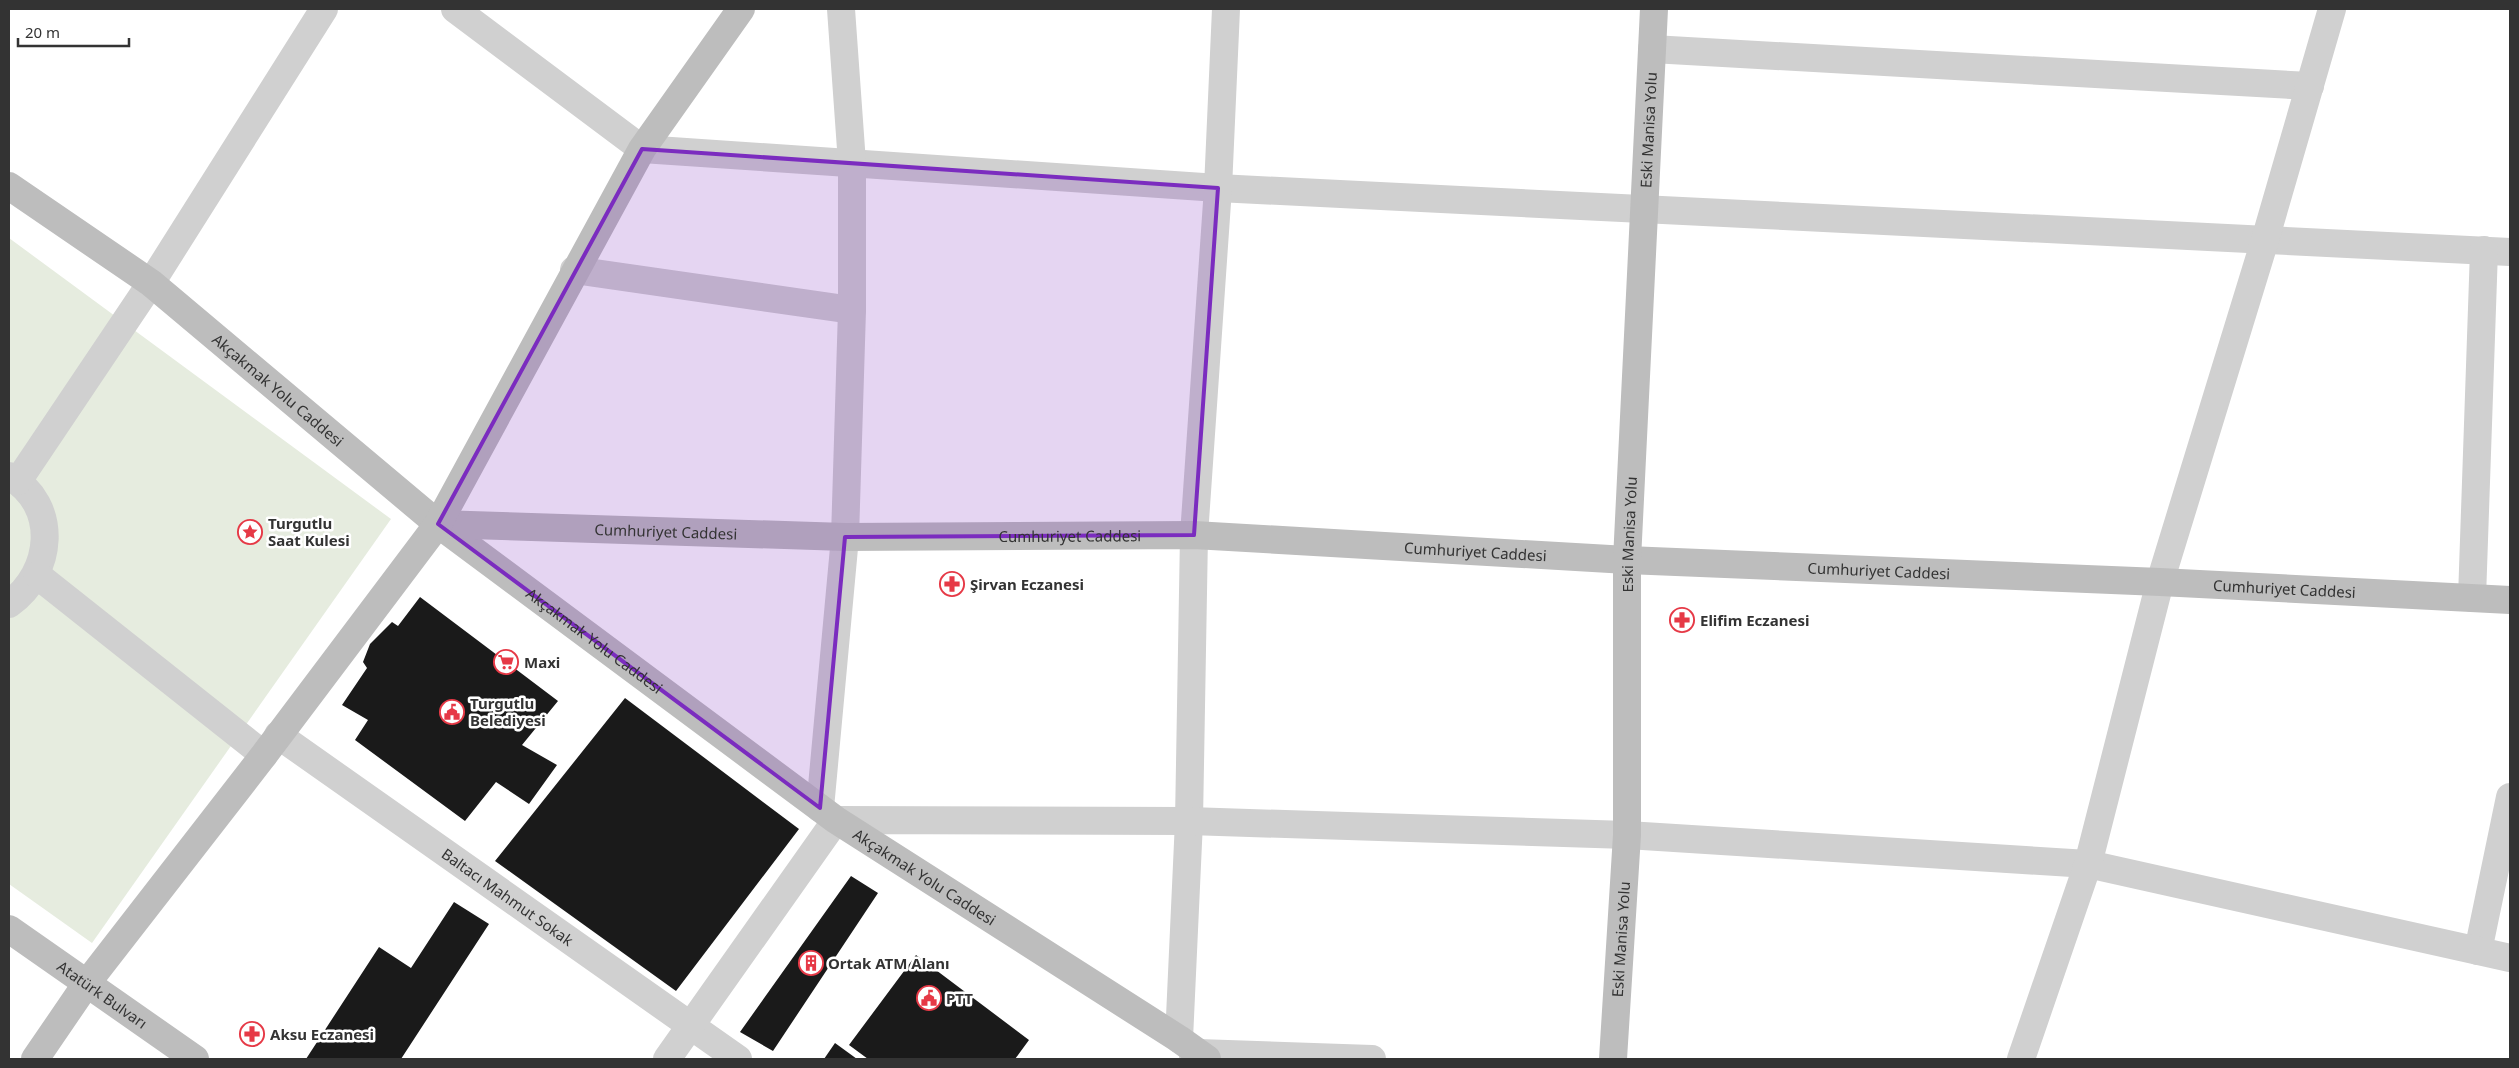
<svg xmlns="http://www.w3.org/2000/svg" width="2519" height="1068" font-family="'Noto Sans',sans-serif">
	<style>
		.green { fill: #e6ecdf }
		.building { fill: #1a1a1a }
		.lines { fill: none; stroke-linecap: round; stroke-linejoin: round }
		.street { stroke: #d0d0d0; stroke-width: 28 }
		.secondary { stroke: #bdbdbd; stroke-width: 28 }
		.marked { fill: #7b2cbf; fill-opacity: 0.2; stroke: #7b2cbf; stroke-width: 4; stroke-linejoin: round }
		.labels { text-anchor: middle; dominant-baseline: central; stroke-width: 5; stroke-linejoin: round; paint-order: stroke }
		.street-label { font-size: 15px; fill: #333; stroke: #fff }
		.poi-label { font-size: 15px; font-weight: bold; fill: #333; stroke: #fff; text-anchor: start }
	</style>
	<rect width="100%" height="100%" fill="#fff"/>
	<path class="green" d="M9,238l382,281 -299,424 -83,-59z"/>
	<path class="building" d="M420,597l138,104 -36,44 35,20 -28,39 -33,-22 -31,39 -110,-81 13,-20 -26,-15 25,-37 -4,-6 7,-18 22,-22 6,4z
		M625,698l174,131 -123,162 -181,-130z
		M851,876l27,17 -105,158 -33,-19z
		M454,902l35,22 -88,135h-95l73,-112 32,21z
		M916,955l113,85 -14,19h-147l-19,-14z
		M835,1043l22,16h-33z"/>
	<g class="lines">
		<g class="street">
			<path d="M455,9l187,140 576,39 1292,64"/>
			<path d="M1652,49l658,37"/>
			<path d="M574,270l278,40"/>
			<path d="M9,476c51,29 44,97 0,128"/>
			<path d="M18,481l133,-198 173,-274"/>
			<path d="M37,575l227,180"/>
			<path d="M2472,598l12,-348"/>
			<path id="s1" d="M278,735l460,324"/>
			<path d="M820,808l25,-271 7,-227v-147l-11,-154"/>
			<path d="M2478,951l32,-154"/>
			<path d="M1179,1039l10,-218 5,-286 24,-347 8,-179"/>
			<path d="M667,1059l169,-239 353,1 438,14 461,29 422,94"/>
			<path d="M1193,1059l5,-6 174,6"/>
			<path d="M2021,1059l67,-195 72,-282 105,-342 67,-231"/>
		</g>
		<g class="secondary">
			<path id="s2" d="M9,186l142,97 287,241 398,296 343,219 28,20"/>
			<path id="s3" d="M438,524l407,13 349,-2 433,25 533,22 350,18"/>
			<path id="s4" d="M9,929l186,130"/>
			<path d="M35,1059l52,-76 177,-228 174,-231 204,-375 99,-140"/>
			<path id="s5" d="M1613,1059l14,-224v-275l27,-551"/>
		</g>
	</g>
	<path class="marked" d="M642,149l576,39 -24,347 -349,2 -25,271 -382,-284z"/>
	<defs>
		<symbol id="sight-ring" viewBox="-11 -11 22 22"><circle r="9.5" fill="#fff" stroke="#e63946" stroke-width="1.5"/><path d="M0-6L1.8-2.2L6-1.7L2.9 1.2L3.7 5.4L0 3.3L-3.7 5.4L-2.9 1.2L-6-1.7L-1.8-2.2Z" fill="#e63946"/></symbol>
		<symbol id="pharmacy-ring" viewBox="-11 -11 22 22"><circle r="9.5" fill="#fff" stroke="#e63946" stroke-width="1.5"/><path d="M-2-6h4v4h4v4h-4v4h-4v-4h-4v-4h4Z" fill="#e63946"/></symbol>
		<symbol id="supermarket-ring" viewBox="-11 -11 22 22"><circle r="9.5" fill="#fff" stroke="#e63946" stroke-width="1.5"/><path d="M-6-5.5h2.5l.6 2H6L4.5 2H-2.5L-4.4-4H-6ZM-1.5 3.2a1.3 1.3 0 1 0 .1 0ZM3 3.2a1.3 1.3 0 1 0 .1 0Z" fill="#e63946"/></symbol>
		<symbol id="civic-ring" viewBox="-11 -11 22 22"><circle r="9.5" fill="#fff" stroke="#e63946" stroke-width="1.5"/><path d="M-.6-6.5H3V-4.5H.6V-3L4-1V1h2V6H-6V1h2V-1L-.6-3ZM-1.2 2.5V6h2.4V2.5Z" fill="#e63946"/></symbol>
		<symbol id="building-ring" viewBox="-11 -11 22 22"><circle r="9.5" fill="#fff" stroke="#e63946" stroke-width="1.5"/><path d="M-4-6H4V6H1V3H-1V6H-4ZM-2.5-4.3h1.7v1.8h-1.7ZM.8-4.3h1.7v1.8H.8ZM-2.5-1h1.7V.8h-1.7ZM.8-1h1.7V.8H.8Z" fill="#e63946"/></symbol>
	</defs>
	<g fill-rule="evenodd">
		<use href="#sight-ring" x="236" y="518" width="28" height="28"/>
		<use href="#pharmacy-ring" x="938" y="570" width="28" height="28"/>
		<use href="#pharmacy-ring" x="1668" y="606" width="28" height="28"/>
		<use href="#supermarket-ring" x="492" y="648" width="28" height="28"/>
		<use href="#civic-ring" x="438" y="698" width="28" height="28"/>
		<use href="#building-ring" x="797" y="949" width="28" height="28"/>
		<use href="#civic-ring" x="915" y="984" width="28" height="28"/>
		<use href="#pharmacy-ring" x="238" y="1020" width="28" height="28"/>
	</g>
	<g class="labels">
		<g class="street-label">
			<text stroke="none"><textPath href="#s5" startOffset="930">Eski Manisa Yolu</textPath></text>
			<text stroke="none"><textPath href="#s2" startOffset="338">Akçakmak Yolu Caddesi</textPath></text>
			<text stroke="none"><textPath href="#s3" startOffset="228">Cumhuriyet Caddesi</textPath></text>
			<text stroke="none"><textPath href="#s5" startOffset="525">Eski Manisa Yolu</textPath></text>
			<text stroke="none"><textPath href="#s3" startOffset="632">Cumhuriyet Caddesi</textPath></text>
			<text stroke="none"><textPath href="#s3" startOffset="1038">Cumhuriyet Caddesi</textPath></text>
			<text stroke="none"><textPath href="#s3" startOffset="1442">Cumhuriyet Caddesi</textPath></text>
			<text stroke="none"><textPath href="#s3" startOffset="1848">Cumhuriyet Caddesi</textPath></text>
			<text stroke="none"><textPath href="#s2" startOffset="742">Akçakmak Yolu Caddesi</textPath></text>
			<text stroke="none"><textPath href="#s2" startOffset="1148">Akçakmak Yolu Caddesi</textPath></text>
			<text stroke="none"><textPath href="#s1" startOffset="281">Baltacı Mahmut Sokak</textPath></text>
			<text stroke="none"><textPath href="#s5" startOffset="120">Eski Manisa Yolu</textPath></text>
			<text stroke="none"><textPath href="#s4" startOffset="114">Atatürk Bulvarı</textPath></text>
		</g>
		<g class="poi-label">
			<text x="268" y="523">Turgutlu<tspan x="268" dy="17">Saat Kulesi</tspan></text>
			<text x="970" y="584">Şirvan Eczanesi</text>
			<text x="1700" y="620">Elifim Eczanesi</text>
			<text x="524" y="662">Maxi</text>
			<text x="470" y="703">Turgutlu<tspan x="470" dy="17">Belediyesi</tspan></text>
			<text x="828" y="963">Ortak ATM Alanı</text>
			<text x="946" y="998">PTT</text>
			<text x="270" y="1034">Aksu Eczanesi</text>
		</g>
	</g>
	<rect width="2519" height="1068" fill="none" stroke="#333333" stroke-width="20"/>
	<path d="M18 38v8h111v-8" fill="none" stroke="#333333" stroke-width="2.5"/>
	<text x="25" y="38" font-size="15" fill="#333333" stroke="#ffffff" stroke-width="4" paint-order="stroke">20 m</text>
</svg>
